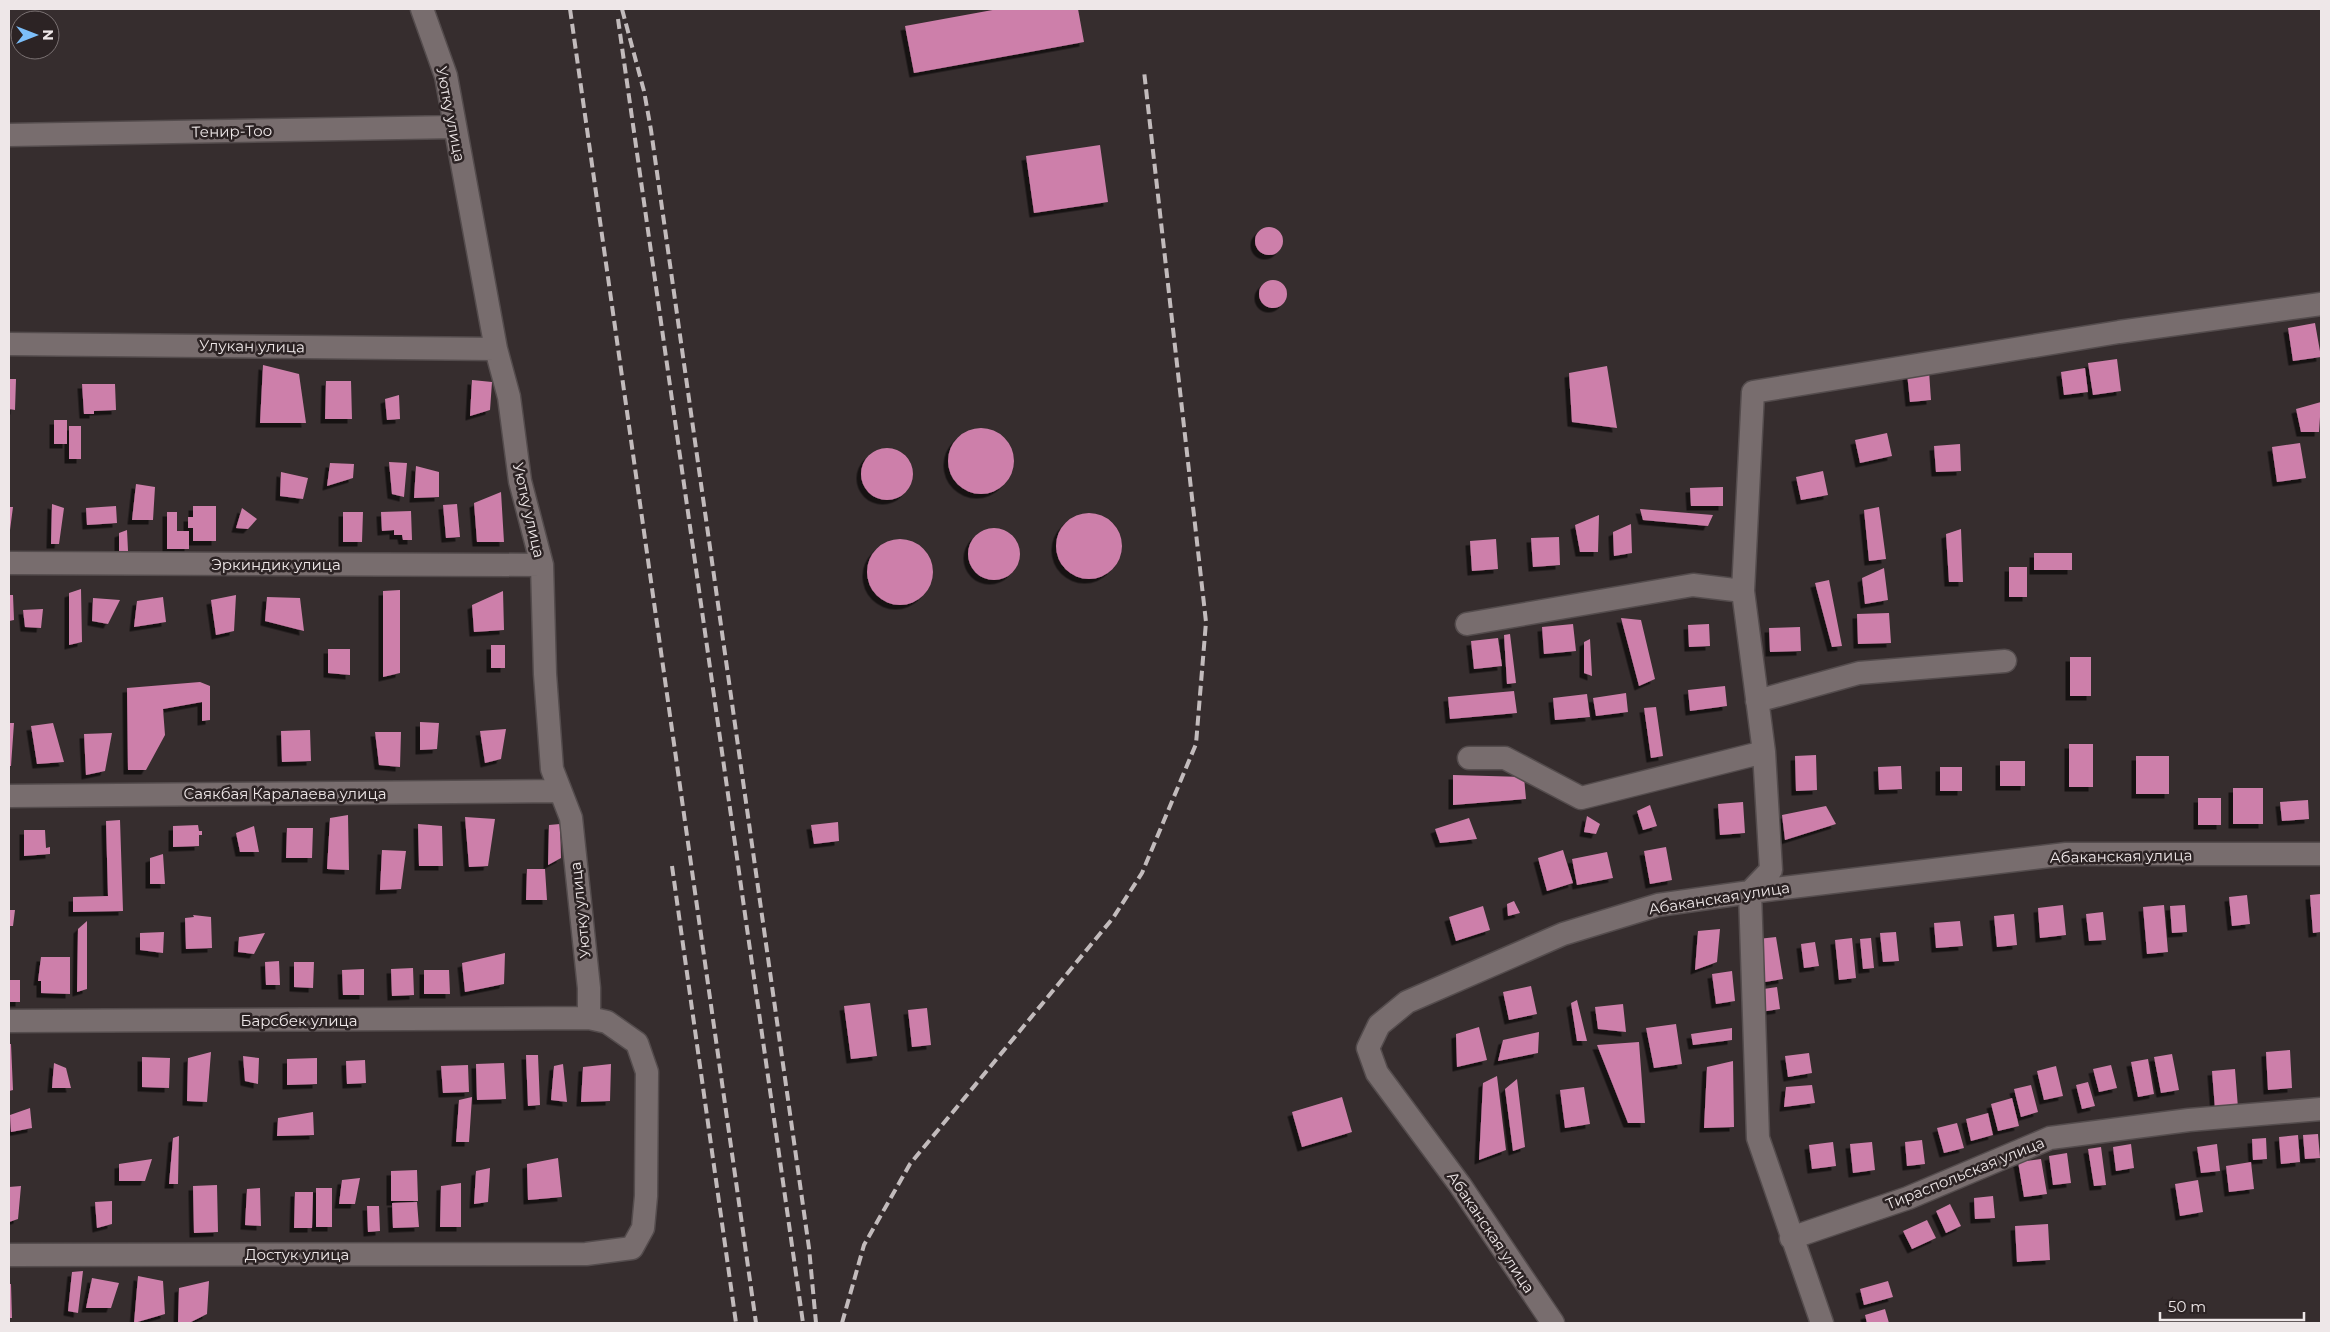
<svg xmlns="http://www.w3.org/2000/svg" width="2330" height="1332" font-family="Montserrat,sans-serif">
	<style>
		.building { fill: #cd7faa; filter: url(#shadow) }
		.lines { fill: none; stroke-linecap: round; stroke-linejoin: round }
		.street-casing { stroke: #544c4d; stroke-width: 25 }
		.street { stroke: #786d6e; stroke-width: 22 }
		.rail { stroke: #c2bbbc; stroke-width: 4; stroke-dasharray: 10 5; stroke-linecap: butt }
		.labels { text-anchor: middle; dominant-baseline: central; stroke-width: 5; stroke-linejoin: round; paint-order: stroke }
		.street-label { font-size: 15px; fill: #eee7e8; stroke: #2c2324 }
	</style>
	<defs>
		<filter id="shadow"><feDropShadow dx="-4.5" dy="4.5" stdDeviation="0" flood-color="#0009"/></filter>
	</defs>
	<rect width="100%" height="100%" fill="#362d2e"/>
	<path class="building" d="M998,9h80l6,33 -170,31 -9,-47z
		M1100,145l8,57 -74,11 -8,-57z
		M1255 241a14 14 0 1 1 28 0a14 14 0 1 1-28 0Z
		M1259 294a14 14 0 1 1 28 0a14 14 0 1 1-28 0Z
		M2315,323l6,34 -28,4 -5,-33z
		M2117,359l4,32 -28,4 -5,-32z
		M263,365l36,9 7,49h-46z
		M1607,366l10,62 -45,-6 -3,-49z
		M2085,368l3,24 -24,3 -3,-23z
		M1929,371l2,29 -21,2 -3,-29z
		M9,379h7l-1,31 -6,-1z
		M472,380l20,2 -2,28 -20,6z
		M326,381h25l1,38h-27z
		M82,384h33l1,26 -22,1v3h-10z
		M399,395l1,24 -13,1 -2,-21z
		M2321,402l-2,30h-18l-5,-23z
		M54,420h13v24h-13z
		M69,426h12v33h-12z
		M948 461a33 33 0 1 1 66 0a33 33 0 1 1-66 0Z
		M1887,433l5,23 -32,7 -5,-23z
		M2300,443l6,35 -29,4 -5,-35z
		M1960,444l1,27 -25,1 -2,-26z
		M861 474a26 26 0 1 1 52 0a26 26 0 1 1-52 0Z
		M389,462l18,1 -3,34 -12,-3z
		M330,463l24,1 -1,14 -26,8z
		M416,466l23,6v25l-25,1z
		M1823,471l5,24 -27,5 -5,-23z
		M281,472l27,6 -5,21 -23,-3z
		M136,484l19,3 -2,33h-21z
		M1723,487v19h-32l-1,-18z
		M501,492l3,50h-27l-3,-39z
		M52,504l12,4 -5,36h-8z
		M457,504l3,33 -14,1 -3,-33z
		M116,506l1,17 -30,2 -1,-17z
		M193,506h23v35h-23v-13h-5v-11h5z
		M9,507h4l-3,23h-1z
		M1879,507l7,52 -17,2 -5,-51z
		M242,508l15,11 -9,10 -12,-1z
		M1640,509l73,6 -5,11 -65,-6z
		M411,511l1,29h-9l-1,-5h-8v-5l-12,1 -1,-19z
		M167,512h10v19h12v18h-22z
		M343,512h20l-1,30h-19z
		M1056 546a33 33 0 1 1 66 0a33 33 0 1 1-66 0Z
		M1599,515l-1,37h-18l-5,-27z
		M1631,524l1,29 -18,3 -1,-24z
		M968 554a26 26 0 1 1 52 0a26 26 0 1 1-52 0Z
		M1961,529l2,53h-14l-3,-48z
		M127,530l1,21 -9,1v-19z
		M1559,537l1,28 -27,2 -2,-29z
		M867 572a33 33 0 1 1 66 0a33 33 0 1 1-66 0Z
		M1496,539l2,30 -26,2 -2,-30z
		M2034,553h38v17h-38z
		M2009,567h18v30h-18z
		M1884,568l4,32 -23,4 -3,-26z
		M1829,580l13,66 -10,1 -17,-64z
		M81,589l1,53 -13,3v-52z
		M400,590v83l-17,4v-86z
		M503,591l1,39 -30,2 -2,-27z
		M9,595h4l1,25 -5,1z
		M236,595l-2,36 -18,4 -5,-35z
		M163,597l3,25 -32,5 3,-26z
		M267,597l33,1 4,33 -39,-10z
		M93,598l27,2 -12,24 -16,-3z
		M43,609l-2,19 -16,-1 -2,-17z
		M1889,613l2,30 -33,1 -1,-30z
		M1621,618l20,2 14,59 -16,7z
		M1573,624l3,27 -32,3 -2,-27z
		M1709,624l1,22 -21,1 -1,-22z
		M1800,627l1,24 -31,1 -1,-24z
		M1510,634l6,49 -9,1 -3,-49z
		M1498,638l4,28 -28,3 -3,-28z
		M1590,639l2,37 -8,-3v-31z
		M491,645h14v23h-14z
		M328,649h22v26l-22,-2z
		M2070,657h21v39h-21z
		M200,682l10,4v34l-8,1v-19l-39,7 2,26 -19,35h-18l-1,-82z
		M1725,686l2,20 -37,5 -2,-21z
		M1514,691l3,22 -67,6 -2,-22z
		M1626,693l2,19 -32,4 -3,-18z
		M1587,694l3,23 -35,3 -2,-22z
		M1656,707l7,49 -12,2 -7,-50z
		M420,722l19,1 -2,26 -17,1z
		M9,723h5l-3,43h-2z
		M53,723l11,39 -27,2 -6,-38z
		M506,729l-5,30 -16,4 -5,-32z
		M310,730l1,31 -29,1 -1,-31z
		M375,732h26l-1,35 -21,-2z
		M112,733l-7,38 -19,4 -2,-41z
		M2069,744h24v43h-24z
		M1816,755l1,35 -21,1 -1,-35z
		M2136,756h33v38h-33z
		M2000,761h25v25h-25z
		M1901,766l1,23 -23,1 -1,-23z
		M1940,767h22v24h-22z
		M1453,775l71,2 2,22 -73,6z
		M2233,788h30v36h-30z
		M2198,798h23v27h-23z
		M2308,800l1,19 -27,2 -2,-19z
		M1743,802l2,31 -25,2 -2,-31z
		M1650,805l7,21 -14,4 -6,-19z
		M1826,806l10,18 -51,16 -3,-25z
		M348,815l1,55 -22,-1 3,-51z
		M1587,816l13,8 -4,10 -12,-2z
		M465,817l30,2 -7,47 -19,1z
		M1469,818l8,21 -37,4 -5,-14z
		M120,820l3,91 -50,1v-15l35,-1 -2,-75z
		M838,822l1,19 -25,3 -3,-19z
		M418,824l24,2 1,40h-24z
		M560,824l1,34 -13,7 1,-40z
		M198,825l1,6h3v4h-3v11l-26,1v-21z
		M254,826l5,26h-19l-4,-19z
		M287,828h26l-1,30h-26z
		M24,830h21l1,18 4,-1v7l-26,2z
		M1666,847l6,33 -22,4 -6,-33z
		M382,850l24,1 -5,38 -21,1z
		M1563,850l10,33 -26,8 -9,-33z
		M1607,852l6,26 -36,7 -5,-26z
		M163,854l2,30h-15v-26z
		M527,869h18l2,31h-21z
		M2321,894v38l-8,1 -3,-38z
		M2247,895l3,29 -18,2 -3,-29z
		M1514,901l6,12 -12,3 -1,-12z
		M2063,905l3,30 -26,3 -2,-30z
		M2164,905l4,47 -21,2 -4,-47z
		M2185,905l2,27 -15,1 -2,-27z
		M1483,906l7,24 -34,11 -7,-24z
		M9,910h6l-2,16h-4z
		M2103,912l3,28 -17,1 -3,-27z
		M2014,914l3,31 -20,2 -3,-31z
		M193,915l18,2 1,31 -26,1 -1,-31 9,-1z
		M87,921v68l-10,3 1,-63z
		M1960,921l3,25 -27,2 -2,-25z
		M1720,929l-3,33 -22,8 3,-39z
		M164,932l-1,21 -23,-3v-17z
		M1896,932l3,29 -16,1 -3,-29z
		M265,933l-11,21 -16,-2 1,-15z
		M1776,937l7,42 -18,3 -7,-43z
		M1852,938l4,40 -17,2 -4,-40z
		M1871,938l3,30 -11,1 -3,-30z
		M1815,942l4,24 -15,2 -3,-24z
		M505,953l-1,31 -39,8 -3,-29z
		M41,957h29v37l-29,-1v-12h-3z
		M279,961l1,24h-14l-1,-23z
		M294,962h20l-1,26 -19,-1z
		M413,968l1,27 -22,1 -1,-27z
		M364,969v26h-21l-1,-25z
		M424,970h25l1,24h-26z
		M1732,971l3,30 -19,3 -4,-30z
		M9,980h11v22h-11z
		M1531,986l6,28 -28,6 -6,-28z
		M1777,987l3,22 -20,3 -3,-22z
		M1577,1000l10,41h-10l-6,-38z
		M870,1003l7,53 -26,3 -7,-53z
		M1623,1004l3,28 -28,-3 -3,-22z
		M927,1008l4,37 -19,2 -4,-37z
		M1676,1024l6,40 -28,4 -8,-40z
		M1479,1027l8,33 -30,7 -1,-33z
		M1732,1028v12l-39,5 -2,-11z
		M1539,1032l-1,21 -40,8 5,-21z
		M1639,1042l6,81h-17l-31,-78z
		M9,1044h2l2,46 -4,1z
		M2290,1050l2,38 -24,2 -2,-38z
		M211,1052l-4,50 -20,-1 1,-43z
		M1809,1053l3,20 -24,4 -3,-21z
		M2172,1054l7,36 -18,3 -7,-36z
		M526,1055h12l2,50 -12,1z
		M243,1056l16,2 -1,26 -13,-3z
		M142,1057l28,1 -1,30 -27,-1z
		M317,1058v26l-30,1v-26z
		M2148,1059l6,35 -16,3 -7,-35z
		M365,1060l1,23 -19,1 -1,-23z
		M1733,1061l1,66 -30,1 3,-61z
		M54,1063l12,5 5,20h-19z
		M504,1063l2,36 -29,1 -1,-36z
		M563,1064l4,38 -16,-2 3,-34z
		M611,1064l-1,37 -29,1 2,-35z
		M468,1065l1,27 -26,1 -2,-27z
		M2111,1065l6,23 -18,4 -6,-23z
		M2056,1066l7,30 -19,4 -7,-29z
		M2235,1069l3,39 -23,1 -3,-38z
		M1497,1076l9,74 -27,10 4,-77z
		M1517,1079l8,68 -12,4 -8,-62z
		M2088,1082l7,24 -13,3 -6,-24z
		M1812,1085l3,18 -31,4 2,-20z
		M2031,1085l7,27 -17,5 -7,-28z
		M1584,1087l6,37 -25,4 -5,-38z
		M472,1097l-3,45h-13l3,-42z
		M1342,1097l10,35 -50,15 -10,-35z
		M2012,1098l7,28 -21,5 -7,-27z
		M30,1108l2,20 -21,4 -1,-17z
		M313,1112l1,23 -37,1 1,-18z
		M1988,1113l5,22 -22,6 -5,-22z
		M1957,1123l7,25 -20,5 -7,-25z
		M2318,1134l2,24 -15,1 -2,-24z
		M2298,1135l2,27 -19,2 -2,-27z
		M179,1136l-1,48h-9l4,-46z
		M2266,1138l1,21 -14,1 -1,-21z
		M1922,1140l3,24 -18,2 -2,-24z
		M1833,1142l3,24 -24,3 -3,-24z
		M1872,1142l3,28 -22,3 -3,-29z
		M2131,1144l3,24 -18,3 -3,-24z
		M2217,1144l3,27 -19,2 -4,-26z
		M2101,1147l5,38 -12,1 -6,-37z
		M2067,1153l4,30 -18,2 -4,-29z
		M558,1158l4,39 -34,3 -1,-36z
		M152,1159l-7,22h-26v-17z
		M2041,1159l6,35 -23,3 -6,-35z
		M2251,1162l3,27 -25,3 -3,-26z
		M490,1168l-2,34 -14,2 2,-33z
		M417,1170l1,31h-27v-30z
		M360,1178l-5,26h-16l3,-24z
		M2198,1180l5,32 -23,4 -5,-32z
		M461,1183v44h-21l1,-41z
		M217,1185l1,47 -24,1 -1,-47z
		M21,1186l-3,33 -9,3v-35z
		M260,1188l1,38 -16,-1 2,-36z
		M316,1188h16v39h-16z
		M295,1192h18l-1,36h-18z
		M1993,1196l2,22 -20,1 -1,-21z
		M112,1201v23l-15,4 -2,-26z
		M417,1202l2,25 -26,1 -1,-25z
		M1950,1204l11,22 -15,7 -10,-22z
		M367,1206h12l1,25 -12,1z
		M1927,1220l9,18 -24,11 -9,-18z
		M2048,1224l2,36 -33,2 -2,-36z
		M83,1271l-5,42 -10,-2 4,-39z
		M138,1276l25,5 2,33 -31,9z
		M92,1278l27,5 -8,25h-25z
		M209,1281l-2,33 -18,9h-11l1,-35z
		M1888,1281l5,16 -29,8 -4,-16z
		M9,1284h2l1,34h-3z
		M1885,1309l4,14h-22l-2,-8z"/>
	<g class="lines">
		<defs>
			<path id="street" d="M422,9l24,67 50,273 13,48 11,84 22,84 3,109 7,95 19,49 18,170v30
				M9,135l446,-8
				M9,344l487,5
				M9,563l533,2
				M1467,624l226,-39 50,6
				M1757,701l102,-28 146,-12
				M1469,758h36l76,40 183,-46
				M9,796l551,-5
				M9,1021l580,-3 18,4 30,21 10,29 -1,124 -3,32 -11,20 -46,6 -577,1
				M1791,1238l117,-40 142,-60 139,-18 132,-11
				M1553,1323l-93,-138 -83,-112 -9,-25 11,-23 28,-23 156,-68 95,-29 92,-13 316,-38h255
				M1822,1323l-64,-185 -8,-246 21,-22 -7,-118 -21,-161 10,-199 366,-60 202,-28"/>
		</defs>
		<use href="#street" class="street-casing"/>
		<use href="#street" class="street"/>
		<path class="rail" d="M570,9l186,1314
			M622,9l22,82 7,39 158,1118 7,75
			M618,19l185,1304
			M672,866l64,457
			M842,1323l22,-78 46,-81 203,-246 29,-45 54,-129 10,-122 -62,-551"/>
	</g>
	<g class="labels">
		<g class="street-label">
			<text transform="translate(451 114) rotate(79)">Уютку улица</text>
			<text transform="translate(232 131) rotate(-1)">Тенир-Тоо</text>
			<text transform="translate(252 346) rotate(1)">Улукан улица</text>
			<text transform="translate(529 510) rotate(77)">Уютку улица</text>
			<text x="276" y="564">Эркиндик улица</text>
			<text x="285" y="793">Саякбая Каралаева улица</text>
			<text transform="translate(2121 856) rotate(-1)">Абаканская улица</text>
			<text transform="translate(1719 898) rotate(-9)">Абаканская улица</text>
			<text transform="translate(580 910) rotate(-96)">Уютку улица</text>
			<text x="299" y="1020">Барсбек улица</text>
			<text transform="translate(1965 1173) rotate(-22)">Тираспольская улица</text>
			<text transform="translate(1491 1232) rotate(56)">Абаканская улица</text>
			<text x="297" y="1254">Достук улица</text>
		</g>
	</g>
	<rect width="2330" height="1332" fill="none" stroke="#eee7e8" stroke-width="20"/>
	<g transform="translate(35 35) rotate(90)"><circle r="24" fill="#2c2324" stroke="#7a7172"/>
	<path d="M0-4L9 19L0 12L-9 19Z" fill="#7cbef9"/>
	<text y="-8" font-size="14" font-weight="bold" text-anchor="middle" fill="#eee7e8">N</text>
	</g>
	<path d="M2160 1312v8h144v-8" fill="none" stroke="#eee7e8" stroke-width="2.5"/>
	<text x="2168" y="1312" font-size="15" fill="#eee7e8" stroke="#2c2324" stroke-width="4" paint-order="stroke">50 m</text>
</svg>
